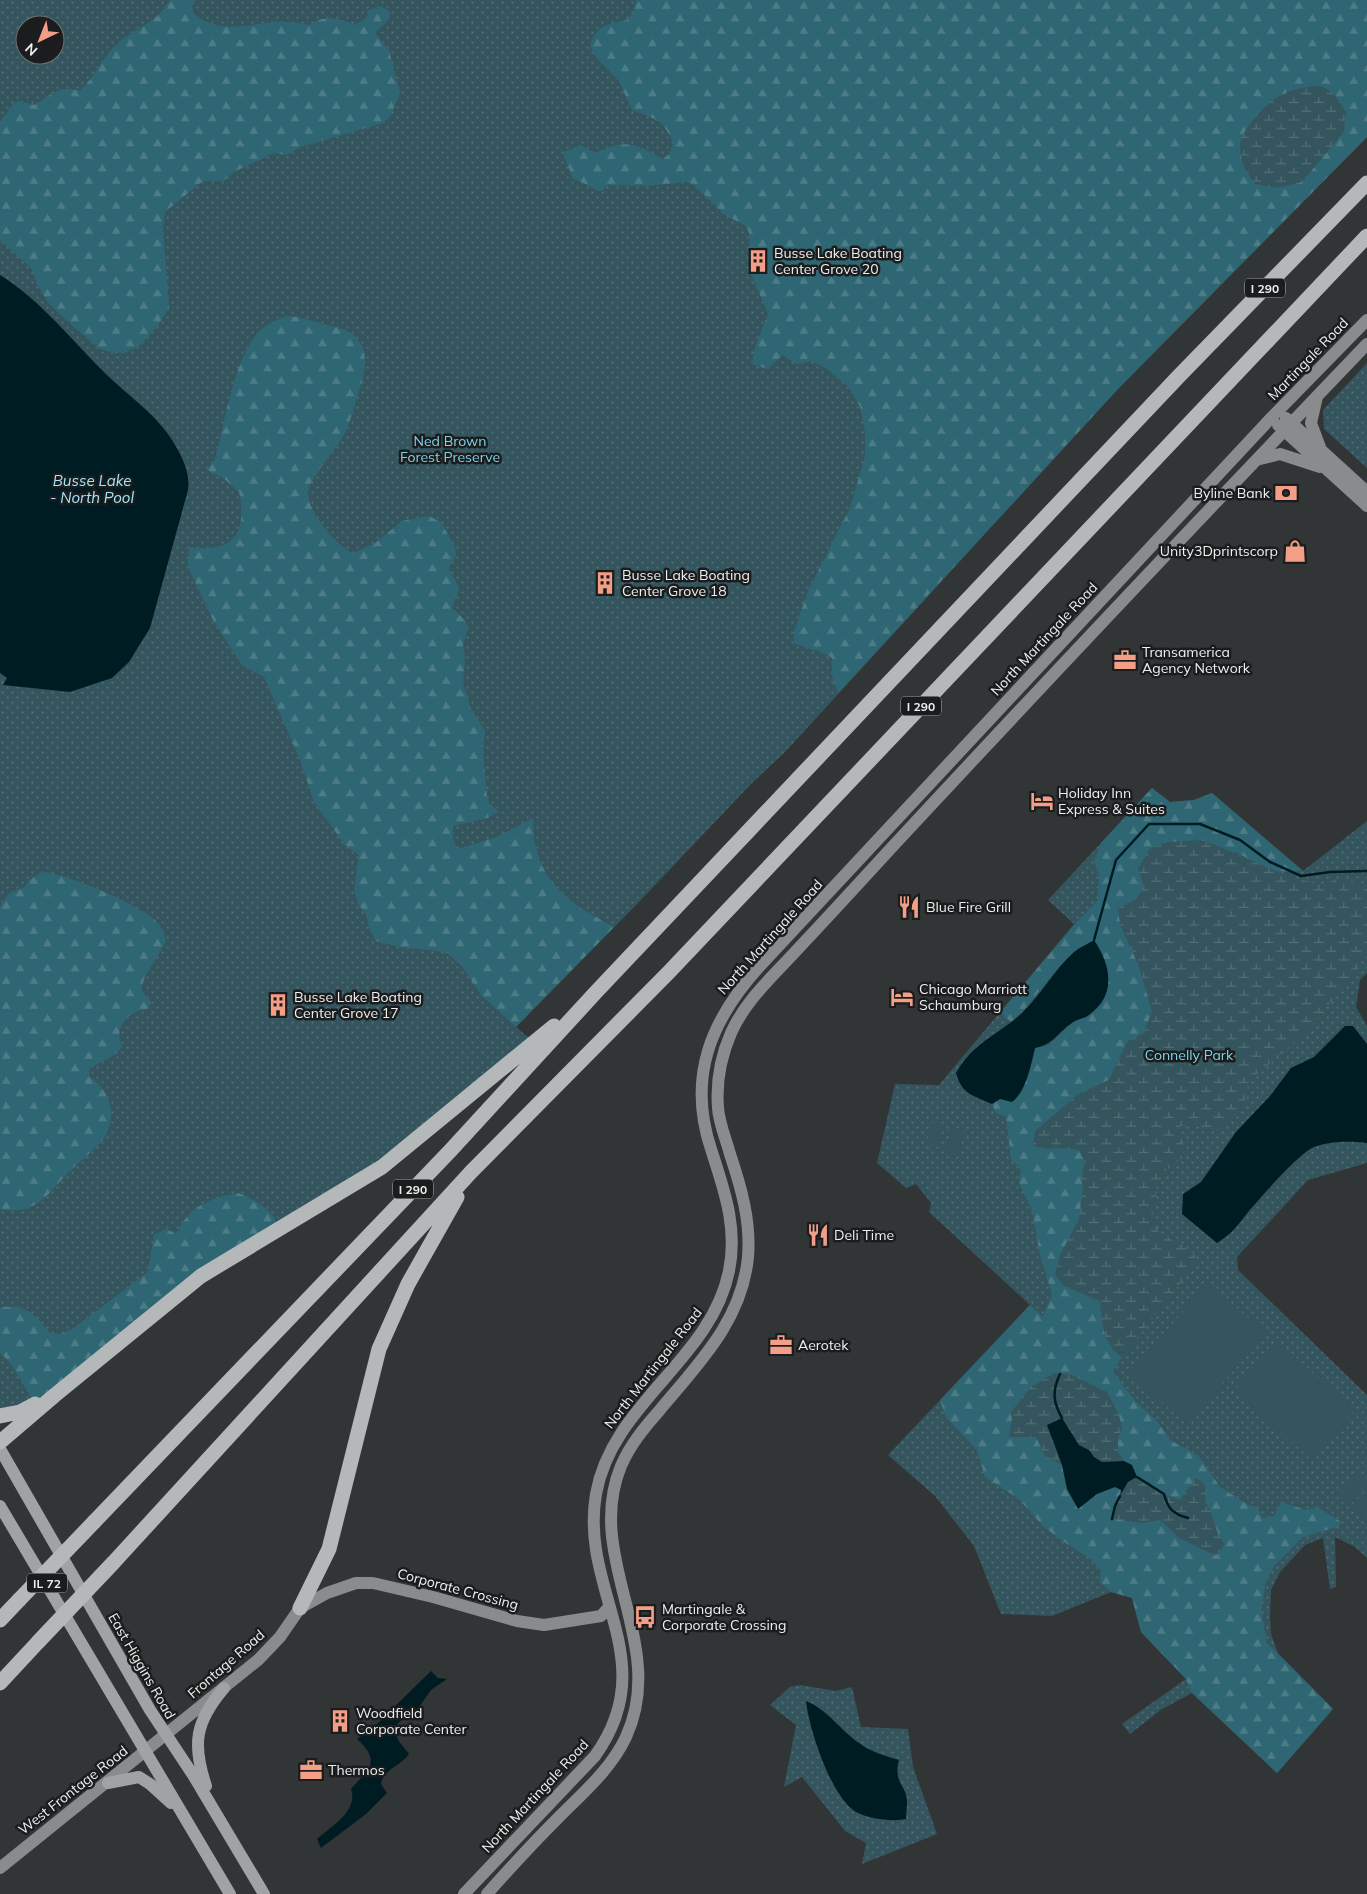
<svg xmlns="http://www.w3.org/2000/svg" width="1367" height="1894" font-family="Mulish,sans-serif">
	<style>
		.grass { fill: url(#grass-dots); fill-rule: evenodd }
		.forest { fill: url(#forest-firs) }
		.wetland { fill: url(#wetland-marsh) }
		.pitch { fill: #34555e }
		.water { fill: #001c23 }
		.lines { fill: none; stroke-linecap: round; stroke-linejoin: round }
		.stream { stroke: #001c23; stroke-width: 2.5 }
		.secondary { stroke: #898b8c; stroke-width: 12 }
		.primary { stroke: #a0a3a4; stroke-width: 12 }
		.highway { stroke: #b4b8b9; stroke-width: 15 }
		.highway-bridge { stroke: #b4b8b9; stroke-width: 15 }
		.labels { text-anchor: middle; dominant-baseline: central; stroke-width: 5; stroke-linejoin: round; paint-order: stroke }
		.shield { fill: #1b1c1d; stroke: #afb0b1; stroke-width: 1 }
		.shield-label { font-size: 12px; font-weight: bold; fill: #eef0f0 }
		.poi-label { font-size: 14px; fill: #eef0f0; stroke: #1b1c1d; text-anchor: start }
		.street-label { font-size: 14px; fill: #eef0f0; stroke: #1b1c1d }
		.park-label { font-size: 14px; fill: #7bd5eb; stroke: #1b1c1d }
		.water-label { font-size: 15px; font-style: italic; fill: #a2e8f9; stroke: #1b1c1d }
	</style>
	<defs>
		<pattern id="grass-dots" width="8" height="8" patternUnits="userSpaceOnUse" patternTransform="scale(1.25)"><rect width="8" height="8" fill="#34555e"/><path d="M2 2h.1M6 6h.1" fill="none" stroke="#526e75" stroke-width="1.8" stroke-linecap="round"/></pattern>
		<pattern id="forest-firs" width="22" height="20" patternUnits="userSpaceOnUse" patternTransform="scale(1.25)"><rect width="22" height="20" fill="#2f6673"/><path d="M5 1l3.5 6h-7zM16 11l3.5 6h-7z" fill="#4d7c87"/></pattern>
		<pattern id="wetland-marsh" width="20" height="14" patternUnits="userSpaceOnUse" patternTransform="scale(1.25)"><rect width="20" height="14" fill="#34555e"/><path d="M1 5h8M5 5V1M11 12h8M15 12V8" fill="none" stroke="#526e75"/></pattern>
	</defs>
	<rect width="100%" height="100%" fill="#323536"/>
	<path class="grass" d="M0,0h1367v137l-250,253 -331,361 -36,34 -112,118 -122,124 18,15 -152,125 -101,60 -5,-9 -246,178 5,8 -35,12zM25,25h30v30h-30z
		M1367,363v105l-43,-39 -1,-19z
		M1152,788l18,14 24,-2 18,-7 91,78 64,-50v152l-7,7 -4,27 11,19v137l-59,17 -71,77 1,13 129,125v163l-12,-11 -20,-10 1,50 -6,2 -7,-51 -18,7 -25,27 -9,18 -1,27 1,17 7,19 55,56 -56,64 -85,-80 -30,16 -32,25 -8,-10 64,-45 -45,-47 -9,-34 -21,-6 -59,24 -51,-2 -27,-68 -39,-50 -47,-41 142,-150 -101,-93 2,-9 -15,-19 -10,4 -29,-25 18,-79 44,1 135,-161 -26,-24z
		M800,1685l36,6 16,-4 9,40 47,2 5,38 24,67 -75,30 4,-21 -21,-12 -43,-54 -18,10 12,-62 -26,-20 20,-18z"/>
	<path class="forest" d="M170,0h26l-4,6 2,8c25,20 50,11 78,8 13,-1 25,1 38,3 14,-11 30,-7 45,0l13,-8 -1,-6 14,-5 9,6 -1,7 -14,14 14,17 11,43 -10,24 -7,6 -82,24 -14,8 -13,-2 -38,18 -13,10h-20l-38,31 -2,13 6,83 -12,19 -17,18 -13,7 -14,1 -14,-5 -24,-20 -27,-25 -10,-18 -7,-17 -31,-28v-118l13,-18 6,-3 15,4c20,-11 22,-20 46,-14 13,-12 19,-28 31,-41 19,-21 44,-24 59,-50z
		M636,0h731v137l-250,253 -279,303 -6,-17v-18c-8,-7 -27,-10 -38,-15v-12l14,-40 42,-83 15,-52v-24l-5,-25 -12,-21 -21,-17 -15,-8 -16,3 -13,-9 -16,14 -15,-5 3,-17 13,-33 -19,-45v-36l-3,-7 -21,-11 -31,-30 -7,-3 -41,4 -38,-1 -7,6c-11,-2 -17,-10 -28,-12l-10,-26 17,-8 15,8c31,-14 39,-11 68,6l6,-5 4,-11c-9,-23 -19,-25 -41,-33l-13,-29 -24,-25 -5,-11c10,-30 34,-18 41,-29 3,-4 4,-11 5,-16z
		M287,316c15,1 26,5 40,9 8,3 19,3 25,9 21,17 12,42 5,63 -4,15 -9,33 -18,46 -8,12 -30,36 -31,51 0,18 29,52 45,59l21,-9 28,-23 27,-5 12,6 14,25 1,9 -7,12 10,20 -7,20 13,12 3,9 -5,15 2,13 -2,26 8,26 14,21 -2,22 4,44 2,7 10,9 -15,7 -31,7v12l4,11 40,-12 36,-19c-1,59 32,84 81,109l-98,100 -35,-32 -19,-29 -15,-13 -15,-3 -28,-2 -28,-7 -6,-11 -4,-16 -8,-10 -4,-14 5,-35 -14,-10 -31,-43 -14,-42 -36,-83 -22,-12 -29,-45 -25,-53 1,-20c44,7 59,-14 50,-55l-17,-15 -15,-7 8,-11c10,-36 18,-97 42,-125 8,-10 19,-13 30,-18z
		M1152,788l18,14 24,-2 18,-7 91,78 -28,1 -42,-21 -95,17 6,19 -24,37 19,42 13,46 -8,21 -17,9 -18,38 -32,15 -41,36 8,18 22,-2 14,4 5,12 -4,14 2,10 -3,32 -20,36 4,31 36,15c3,23 3,42 22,56l-9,15 23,30 21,19 13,19 29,16 21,31 27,17 11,4 4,10 12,-2 7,-14 25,8 11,-3 23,14v5l-37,11 -28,28 -9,16 -5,30 6,32 66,66 -56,64 -85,-80 -6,-14 -45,-47 -9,-34 -21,-6 -11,-10 1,-11 -9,-11 -34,-22 -17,-14 -22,-25 -34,-22 -8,-27 -31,-33 -6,-17 90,-95 13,12 9,-23 -12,-39 -8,-45 -13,-27 2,-14 -10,-10 -5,-43 -10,-3 -4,-9 8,-5 12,3c14,-10 19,-38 23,-54l14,-3 24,-23 16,-7 5,-74c-35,15 -54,55 -82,81l-8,-5 -1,-8 72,-85 23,-24 1,-26 -5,-13 7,-18z
		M42,872c23,1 102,34 116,51 5,6 6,12 8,18 -4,10 -27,40 -24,49 2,5 7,8 10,13l-5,6c-19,1 -34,19 -25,37 -8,14 -22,13 -33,24l1,7c22,16 27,37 15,60 -10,13 -23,22 -34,33 -22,22 -35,47 -71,39v-302l8,-13 17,-7 4,-7z
		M238,1193c20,7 31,16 43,34l-246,177c-12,-17 -18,-37 -35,-51v-45c26,-5 35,7 50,25l12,1 13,-7 73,-55 6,-37 12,-6 10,5c13,-27 33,-36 62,-41z"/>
	<path class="wetland" d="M1321,85l13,9 12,18 -2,20 -42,50 -25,6 -22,-4c-9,-12 -15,-22 -15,-38 0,-17 31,-48 47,-54 11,-4 22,-5 34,-7z
		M1201,840c40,13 77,37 119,44 7,2 14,-6 21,-6 10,1 14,7 26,5v69l-11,20 -53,63 -54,46 -5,23 -27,28 -26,-7 -11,1 4,30 -18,14 -8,14 -6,32 7,17 21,11 15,11 -3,14 -70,88c-20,-14 -19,-33 -22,-56l-36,-15 -9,-11 5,-20 19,-36 4,-32 -2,-10 4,-14 -5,-13c-16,-3 -31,0 -47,-4l2,-15 42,-36 32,-15 18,-38 17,-9 8,-21 -13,-46 -19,-42 -2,-15 18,-10 8,-12 -6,-19 12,-19 18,-7z
		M1054,1373l16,1 37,18 12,23 3,13 -4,11v13l6,9 -22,1c-11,-6 -24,-17 -31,-27l-20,3 11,27 -17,-9 -9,-19h-27l3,-18 -1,-7 20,-25z
		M1137,1477l27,17 16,6 16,-22c11,6 12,11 9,23 10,15 8,29 20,43l-9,12 -37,-18 -19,-18 -18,3 -30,-4 3,-13 13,-24z"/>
	<path class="pitch" d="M932,1122l12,3 -6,22 -12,-3z
		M952,1127l12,3 -5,25 -13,-3z
		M1208,1283l58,50 -79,91 -58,-50z
		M1278,1342l77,68 -43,50 -78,-69z
		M1360,1474l7,7v7l-19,19 -11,-10z
		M1367,1495v22l-3,3 -11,-11z"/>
	<path class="water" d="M0,275c42,26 73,67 108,101 20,19 44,36 60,58 11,16 23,37 20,56l-38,138 -21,34 -17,16 -42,14 -67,-7 4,-7 -7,-5z
		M1094,940c17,25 23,55 -5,75 -5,4 -12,4 -17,8 -16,11 -18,21 -37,25 -4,17 -9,44 -23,54l-12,-3 -8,5c-19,-9 -30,-9 -36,-31 18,-32 43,-38 68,-62 18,-18 31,-42 50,-59 6,-5 14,-8 20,-12z
		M1345,1026h8l14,18v99c-17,-2 -37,-2 -53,4 -15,6 -53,50 -65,64 -12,15 -15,21 -32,32l-35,-29 1,-20 18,-12 35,-50 34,-36 21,-28 23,-11z
		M1062,1418l17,27 10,5 5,7 8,5 22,-1 8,4 5,12 -9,5 -8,14 1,-6 -6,-3 -18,7 -19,15 -11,-20 -5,-24 -15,-40z
		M431,1671l7,7 9,1 -16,11 -12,17 -21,16 -3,7 3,10 11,14c-9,13 -25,14 -28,30l6,9 -21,21 -45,34 -4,-9c13,-12 42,-28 34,-50 16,-19 32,-26 6,-50l21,-16z
		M806,1701c22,9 34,29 53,42 12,9 27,13 40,17 -6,24 8,25 8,42 0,5 -1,11 -1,17 -14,3 -37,0 -50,-7 -25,-15 -47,-83 -50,-111z"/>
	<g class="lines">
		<path class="stream" d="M1094,940l22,-80 33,-36h51l40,16 30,22 31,14 29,-4 37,-1
			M1060,1374c-8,17 -7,28 2,44
			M1137,1477l27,17c4,15 9,20 24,24
			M1112,1519l3,-13 5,-10"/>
		<path class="secondary" d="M1317,397l-6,26 9,24
			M1286,418l81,74
			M1278,425l89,81
			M1256,460l24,-6 40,13
			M0,1868l258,-208 22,-23 20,-29 27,-15 29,-10h17l60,14 84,24 27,4 57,-9 8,-9
			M464,1894l131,-138c69,-96 -16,-164 1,-262 16,-91 115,-134 133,-223 9,-44 -5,-81 -18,-122 -24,-72 0,-129 48,-182l511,-548 97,-99
			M487,1894c23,-26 47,-52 72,-77 24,-24 52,-48 67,-80 43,-93 -43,-179 -5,-271 9,-21 23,-38 38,-55 39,-47 83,-90 89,-154 3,-36 -7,-70 -18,-103 -4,-15 -11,-31 -12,-46 -2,-26 3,-52 13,-75 14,-32 42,-57 65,-82 33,-35 65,-70 98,-106 156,-168 314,-335 473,-501"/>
		<path class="primary" d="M0,1449l150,261 43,65 71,119
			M0,1506l230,388
			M108,1783l31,-6 11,7 21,19
			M206,1786c-14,-42 -11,-64 18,-98"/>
		<path class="highway" d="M0,1416l20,-4 15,-8
			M0,1442l55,-47 146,-119 181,-109 172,-141
			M94,1522l356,-371 146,-159 583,-616 188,-193
			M113,1563l358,-391 198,-200 698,-736
			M300,1608l29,-59 50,-200 29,-65 49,-87
			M0,1620l19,-20
			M0,1683l39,-42"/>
		<path class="highway-bridge" d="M19,1600l75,-78
			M39,1641l74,-78"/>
	</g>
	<defs>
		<symbol id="building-bare" viewBox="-9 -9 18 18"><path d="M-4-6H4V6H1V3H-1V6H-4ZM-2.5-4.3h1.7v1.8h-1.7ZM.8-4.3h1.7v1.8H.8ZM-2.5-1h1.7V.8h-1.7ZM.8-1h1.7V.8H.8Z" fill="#f49e87" stroke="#1b1c1d" stroke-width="2.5" paint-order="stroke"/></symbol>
		<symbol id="bank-bare" viewBox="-9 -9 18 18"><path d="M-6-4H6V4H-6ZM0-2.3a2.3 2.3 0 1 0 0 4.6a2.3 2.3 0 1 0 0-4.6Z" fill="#f49e87" stroke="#1b1c1d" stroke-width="2.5" paint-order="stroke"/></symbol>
		<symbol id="shop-bare" viewBox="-9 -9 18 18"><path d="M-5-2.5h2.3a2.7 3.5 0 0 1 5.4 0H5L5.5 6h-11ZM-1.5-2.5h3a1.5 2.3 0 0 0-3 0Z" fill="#f49e87" stroke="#1b1c1d" stroke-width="2.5" paint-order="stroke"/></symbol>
		<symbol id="office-bare" viewBox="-9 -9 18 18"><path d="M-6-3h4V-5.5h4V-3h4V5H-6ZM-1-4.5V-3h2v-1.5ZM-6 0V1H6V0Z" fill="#f49e87" stroke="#1b1c1d" stroke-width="2.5" paint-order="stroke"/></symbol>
		<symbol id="hotel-bare" viewBox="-9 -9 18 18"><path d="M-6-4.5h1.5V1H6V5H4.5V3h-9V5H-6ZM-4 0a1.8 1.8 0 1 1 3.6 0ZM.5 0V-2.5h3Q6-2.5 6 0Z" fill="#f49e87" stroke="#1b1c1d" stroke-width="2.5" paint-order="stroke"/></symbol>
		<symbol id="restaurant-bare" viewBox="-9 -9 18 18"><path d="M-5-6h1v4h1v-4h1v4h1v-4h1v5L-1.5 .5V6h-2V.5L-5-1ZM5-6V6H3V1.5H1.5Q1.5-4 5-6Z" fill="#f49e87" stroke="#1b1c1d" stroke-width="2.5" paint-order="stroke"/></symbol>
		<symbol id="bus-bare" viewBox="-9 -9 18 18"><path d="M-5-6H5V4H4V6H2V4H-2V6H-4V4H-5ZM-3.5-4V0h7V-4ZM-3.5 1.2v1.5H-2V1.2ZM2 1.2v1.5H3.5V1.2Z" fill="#f49e87" stroke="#1b1c1d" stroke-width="2.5" paint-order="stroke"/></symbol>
	</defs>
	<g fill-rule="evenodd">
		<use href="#building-bare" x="742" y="245" width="32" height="32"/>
		<use href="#bank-bare" x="1270" y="477" width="32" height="32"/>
		<use href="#shop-bare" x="1279" y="535" width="32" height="32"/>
		<use href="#building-bare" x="589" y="567" width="32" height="32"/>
		<use href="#office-bare" x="1109" y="644" width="32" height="32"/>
		<use href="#hotel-bare" x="1026" y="785" width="32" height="32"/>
		<use href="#restaurant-bare" x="893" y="891" width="32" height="32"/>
		<use href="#hotel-bare" x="886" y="981" width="32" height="32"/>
		<use href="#building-bare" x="262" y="989" width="32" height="32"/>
		<use href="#restaurant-bare" x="802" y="1219" width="32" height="32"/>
		<use href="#office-bare" x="765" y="1329" width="32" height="32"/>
		<use href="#bus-bare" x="629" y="1601" width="32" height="32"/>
		<use href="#building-bare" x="324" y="1705" width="32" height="32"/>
		<use href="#office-bare" x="295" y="1754" width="32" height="32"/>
	</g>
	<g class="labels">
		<g class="shield">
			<rect x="1245" y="278.5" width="40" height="19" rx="4"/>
			<rect x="901" y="696.5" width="40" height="19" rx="4"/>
			<rect x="393" y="1179.5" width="40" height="19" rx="4"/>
			<rect x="27" y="1573.5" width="40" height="19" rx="4"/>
		</g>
		<g class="shield-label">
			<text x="1265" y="288">I 290</text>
			<text x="921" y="706">I 290</text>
			<text x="413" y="1189">I 290</text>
			<text x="47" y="1583">IL 72</text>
		</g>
		<g class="poi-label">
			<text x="774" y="253">Busse Lake Boating<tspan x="774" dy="16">Center Grove 20</tspan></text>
			<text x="1270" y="493" text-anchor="end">Byline Bank</text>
			<text x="1278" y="551" text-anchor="end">Unity3Dprintscorp</text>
			<text x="622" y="575">Busse Lake Boating<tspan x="622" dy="16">Center Grove 18</tspan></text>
			<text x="1142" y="652">Transamerica<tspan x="1142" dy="16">Agency Network</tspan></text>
			<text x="1058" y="793">Holiday Inn<tspan x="1058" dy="16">Express &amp; Suites</tspan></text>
			<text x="926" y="907">Blue Fire Grill</text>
			<text x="919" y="989">Chicago Marriott<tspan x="919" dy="16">Schaumburg</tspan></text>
			<text x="294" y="997">Busse Lake Boating<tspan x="294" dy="16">Center Grove 17</tspan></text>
			<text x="834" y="1235">Deli Time</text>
			<text x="798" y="1345">Aerotek</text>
			<text x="662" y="1609">Martingale &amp;<tspan x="662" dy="16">Corporate Crossing</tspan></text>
			<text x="356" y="1713">Woodfield<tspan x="356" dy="16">Corporate Center</tspan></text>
			<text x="328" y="1770">Thermos</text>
		</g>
		<g class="street-label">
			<text transform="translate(1308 359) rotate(-46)">Martingale Road</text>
			<text transform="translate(1044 639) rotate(-47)">North Martingale Road</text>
			<text transform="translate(770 937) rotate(-48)">North Martingale Road</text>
			<text transform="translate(653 1368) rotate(-52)">North Martingale Road</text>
			<text transform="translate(458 1589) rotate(15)">Corporate Crossing</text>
			<text transform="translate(226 1664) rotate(-41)">Frontage Road</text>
			<text transform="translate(142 1666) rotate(60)">East Higgins Road</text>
			<text transform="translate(73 1790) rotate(-38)">West Frontage Road</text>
			<text transform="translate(535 1796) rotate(-47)">North Martingale Road</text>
		</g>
		<g class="park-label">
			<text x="450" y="441">Ned Brown<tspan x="450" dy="16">Forest Preserve</tspan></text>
			<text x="1189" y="1055">Connelly Park</text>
		</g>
		<g class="water-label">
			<text x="92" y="480">Busse Lake<tspan x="92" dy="17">- North Pool</tspan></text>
		</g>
	</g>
	<g transform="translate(40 40) rotate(223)"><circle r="24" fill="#1b1c1d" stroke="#6f7171"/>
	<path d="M0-4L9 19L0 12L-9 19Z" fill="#f49e87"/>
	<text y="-8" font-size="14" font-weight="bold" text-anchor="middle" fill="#eef0f0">N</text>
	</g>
</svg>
